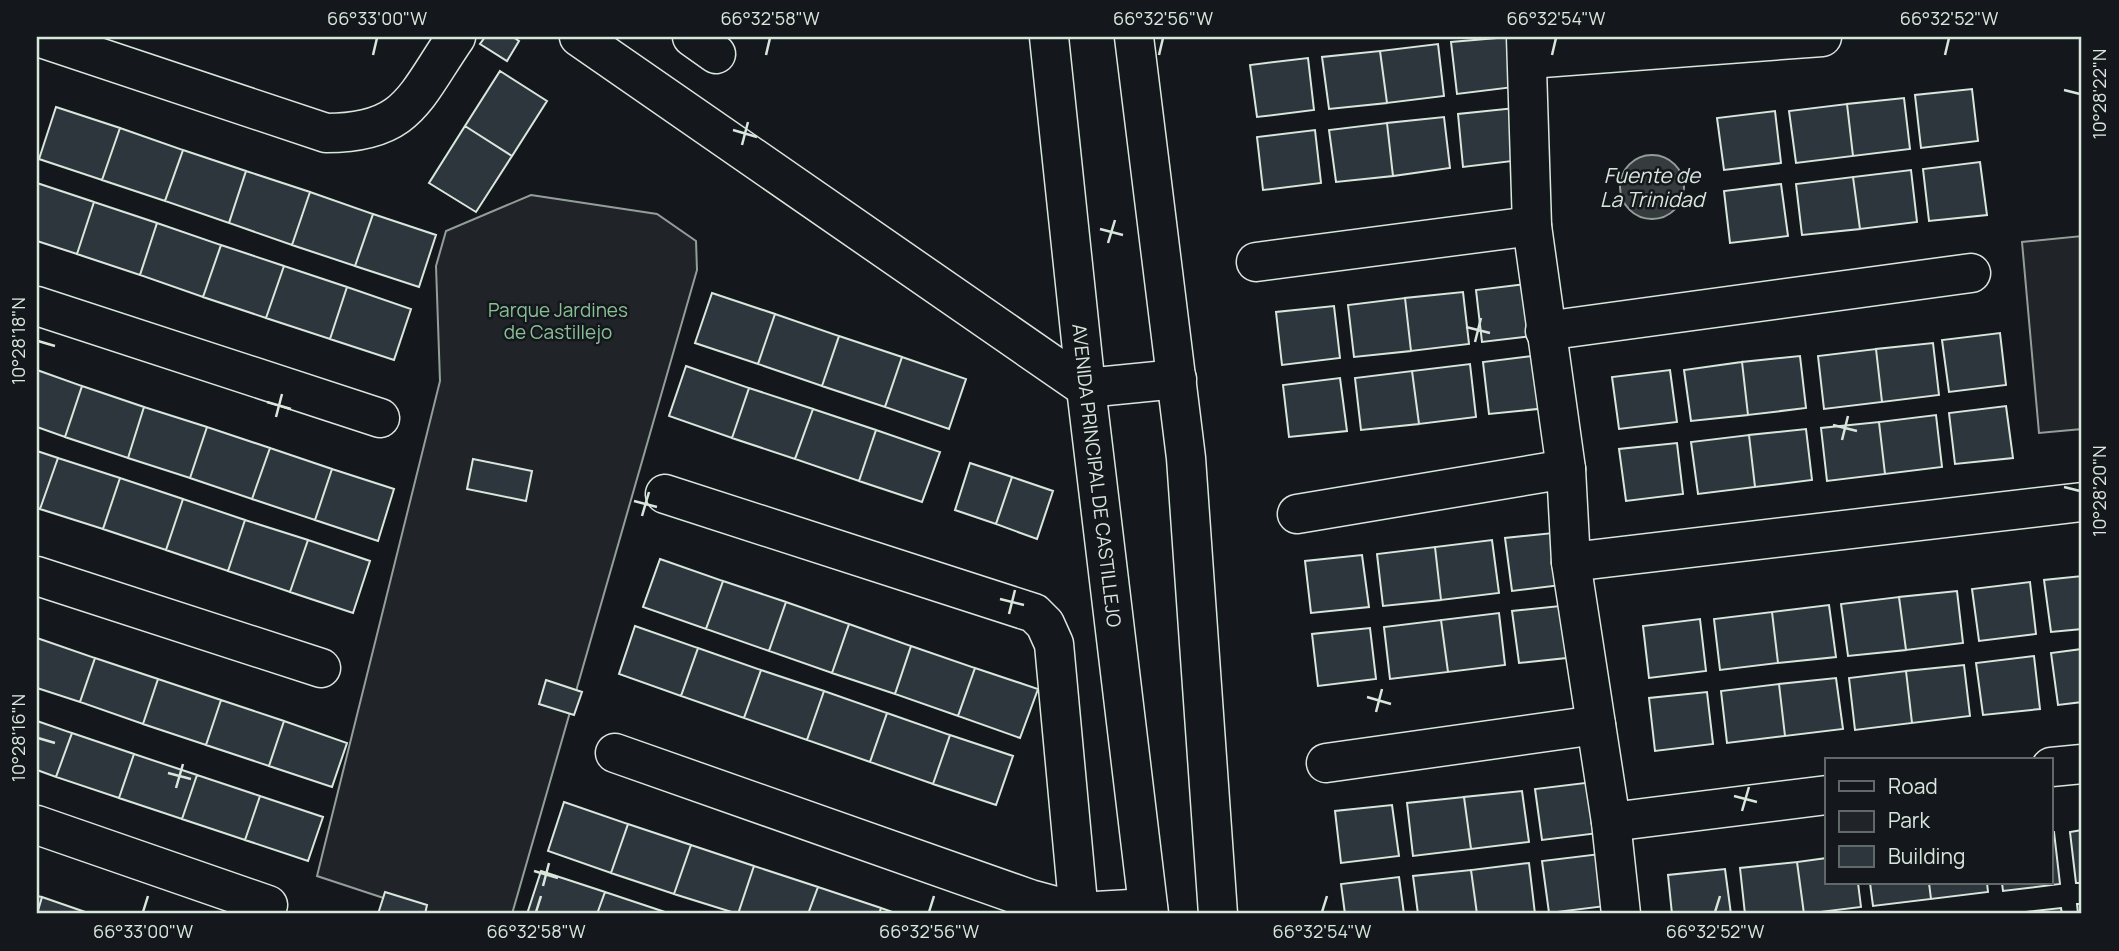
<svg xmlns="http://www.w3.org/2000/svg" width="2119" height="951" font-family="Manrope,sans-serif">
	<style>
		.green { fill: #202428; stroke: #939e99; stroke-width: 2 }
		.water { fill: #363b3e; stroke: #939e99; stroke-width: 2 }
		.building { fill: #2c363c; stroke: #d8e6dc; stroke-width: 2 }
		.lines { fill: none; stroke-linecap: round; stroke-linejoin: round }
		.minor-casing { stroke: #d8e6dc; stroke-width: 41 }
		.minor { stroke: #14181c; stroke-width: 38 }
		.ticks { fill: none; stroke: #d8e6dc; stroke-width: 2.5 }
		.labels { text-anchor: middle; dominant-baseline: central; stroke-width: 5; stroke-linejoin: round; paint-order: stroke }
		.park-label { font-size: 19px; fill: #8ac095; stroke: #14181c }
		.street-label { font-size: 19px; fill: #d8e6dc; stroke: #14181c }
		.water-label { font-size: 21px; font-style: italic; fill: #d8e6dc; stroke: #14181c }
		.neatline { fill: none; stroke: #d8e6dc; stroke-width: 2.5 }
		.ticks-label { font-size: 18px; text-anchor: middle; fill: #d8e6dc }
	</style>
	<rect width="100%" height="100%" fill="#14181c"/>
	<path class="green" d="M531,195l126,19 39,27 1,29 -185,644h-80l-115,-38 123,-495 -4,-115 10,-35z
		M2082,236v193l-43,4 -17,-191z"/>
	<path class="water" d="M1620 187a32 32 0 1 1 64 0a32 32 0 1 1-64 0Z"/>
	<path class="building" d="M485,37h28l6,4 -12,20 -27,-17z
		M1509,37l5,50 -57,7 -6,-52z
		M1438,44l6,52 -57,7 -7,-52z
		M1380,51l7,52 -58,6 -7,-52z
		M1308,58l6,52 -57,7 -7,-52z
		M500,71l47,30 -35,55 -47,-30z
		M1972,89l6,52 -57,7 -6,-53z
		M1904,98l6,51 -57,7 -6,-52z
		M1847,104l6,52 -57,7 -7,-52z
		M56,107l64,21 -18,52 -63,-21z
		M1515,108l6,52 -58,7 -5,-53z
		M1775,111l6,52 -57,7 -7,-52z
		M1444,117l6,51 -57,8 -6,-53z
		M1387,123l6,53 -57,6 -7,-52z
		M465,126l47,30 -36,56 -47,-29z
		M120,128l63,22 -18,51 -63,-21z
		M1315,130l6,53 -58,7 -6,-53z
		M183,150l63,21 -17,52 -64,-22z
		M1980,162l7,53 -58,6 -6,-52z
		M1911,170l6,52 -57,7 -7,-52z
		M246,171l64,21 -18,53 -63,-22z
		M1853,177l7,52 -58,6 -6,-51z
		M37,183l57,19 -17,52 -40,-13z
		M1781,184l7,52 -58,7 -6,-52z
		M310,192l63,22 -18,52 -63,-21z
		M94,202l63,21 -17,52 -63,-21z
		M373,214l63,21 -17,52 -64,-21z
		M157,223l64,22 -18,52 -63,-22z
		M221,245l63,21 -18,52 -63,-21z
		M284,266l63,21 -17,52 -64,-21z
		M1534,283l6,52 -58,7 -6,-52z
		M347,287l64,22 -17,51 -64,-21z
		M1463,292l6,52 -58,7 -6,-53z
		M712,293l63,21 -17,50 -63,-21z
		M1405,298l6,53 -57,6 -6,-52z
		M1334,306l6,52 -58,7 -6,-53z
		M775,314l64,22 -17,50 -64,-22z
		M2000,333l6,52 -57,7 -7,-52z
		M839,336l63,21 -17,50 -63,-21z
		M1933,343l6,52 -57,7 -6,-53z
		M1876,349l6,53 -58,7 -6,-53z
		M1540,355l7,53 -58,6 -6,-52z
		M1800,356l6,52 -58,7 -6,-53z
		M902,357l64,22 -17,50 -64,-22z
		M1742,362l6,53 -57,6 -7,-51z
		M1470,364l6,53 -57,7 -7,-53z
		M686,366l63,22 -17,50 -63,-22z
		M37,370l45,16 -17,51 -28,-10z
		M1670,370l7,52 -58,7 -7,-52z
		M1412,371l7,53 -58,6 -6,-52z
		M1340,378l7,53 -58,6 -6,-52z
		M82,386l62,21 -16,51 -63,-21z
		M749,388l64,21 -18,50 -63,-21z
		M2006,406l7,52 -58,6 -6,-51z
		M144,407l63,20 -17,51 -62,-20z
		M813,409l63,21 -17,51 -64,-22z
		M1936,415l6,52 -57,7 -6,-52z
		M1879,422l6,52 -58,7 -6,-53z
		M207,427l63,21 -18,51 -62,-21z
		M1806,429l6,51 -57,7 -6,-52z
		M876,430l64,22 -18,50 -63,-21z
		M1749,435l6,52 -57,7 -7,-52z
		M1677,443l6,51 -57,7 -7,-52z
		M270,448l62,21 -17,51 -63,-21z
		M37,451l21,7 -18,51 -3,-1z
		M58,458l62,20 -17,51 -63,-20z
		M473,459l59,12 -6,30 -59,-12z
		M970,463l42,14 -16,47 -41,-14z
		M332,469l62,20 -16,52 -63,-21z
		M1012,477l41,14 -16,48 -41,-15z
		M120,478l63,21 -17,51 -63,-21z
		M183,499l62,21 -17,51 -62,-21z
		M245,520l63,20 -18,52 -62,-21z
		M1563,532l7,52 -58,7 -7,-53z
		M308,540l62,21 -17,52 -63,-21z
		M1492,540l7,53 -58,7 -6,-53z
		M1435,547l6,53 -58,6 -6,-52z
		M1362,555l7,52 -58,6 -6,-52z
		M660,559l63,22 -17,48 -63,-22z
		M2082,576v53l-31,3 -7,-52z
		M723,581l63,21 -17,49 -63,-22z
		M2030,582l6,52 -57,7 -7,-52z
		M1957,591l6,52 -57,7 -7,-53z
		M1899,597l7,53 -58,6 -7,-52z
		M786,602l63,22 -17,49 -63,-22z
		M1570,605l6,52 -57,6 -7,-52z
		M1829,605l7,52 -58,6 -6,-51z
		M1772,612l6,51 -58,7 -6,-51z
		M1499,613l6,52 -57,7 -7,-52z
		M1700,619l6,52 -57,7 -6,-52z
		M1441,620l7,52 -58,7 -6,-52z
		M849,624l62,22 -16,48 -63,-21z
		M635,626l63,22 -17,48 -62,-22z
		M1370,628l6,51 -58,7 -6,-52z
		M37,638l58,20 -15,44 -43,-14z
		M911,646l64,22 -17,48 -63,-22z
		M698,648l63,22 -17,48 -63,-22z
		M2082,649v53l-24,3 -7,-52z
		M2034,656l6,53 -57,6 -7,-52z
		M95,658l63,21 -15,45 -63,-22z
		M1964,665l6,51 -58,7 -6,-52z
		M975,668l63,21 -18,49 -62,-22z
		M761,670l63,21 -17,49 -63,-22z
		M1906,671l6,52 -57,7 -6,-52z
		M1836,678l7,51 -58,7 -6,-52z
		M158,679l63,21 -15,45 -63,-21z
		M546,680l36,12 -8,23 -35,-11z
		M1779,684l6,52 -58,7 -6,-52z
		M824,691l63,22 -17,49 -63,-22z
		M1707,692l6,52 -58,7 -6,-53z
		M221,700l63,21 -15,45 -63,-21z
		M887,713l63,22 -17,49 -63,-22z
		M37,721l35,12 -16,44 -19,-7z
		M284,721l63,22 -15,44 -63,-21z
		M72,733l62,21 -15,44 -63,-21z
		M950,735l63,21 -17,49 -63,-21z
		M134,754l63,21 -15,44 -63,-21z
		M197,775l63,21 -15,44 -63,-21z
		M1593,782l6,51 -57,7 -7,-51z
		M1522,791l7,51 -58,7 -7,-52z
		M260,796l63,21 -15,44 -63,-21z
		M1464,797l7,52 -58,7 -6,-53z
		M564,802l64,22 -17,49 -63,-22z
		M1392,805l7,51 -58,7 -6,-52z
		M628,824l63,21 -17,49 -63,-21z
		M2082,830v53h-6l-6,-51z
		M2051,832h3l6,52 -57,7 -1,-8h49z
		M691,845l63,21 -16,48 -64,-20z
		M1600,854l6,52 -57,7 -7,-52z
		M1827,858v25h31l3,24 -57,7 -7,-52z
		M1797,862l7,52h-59l-5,-46z
		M1529,863l6,51h-58l-6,-44z
		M754,866l64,21 -10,27h-70z
		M1725,869l6,45h-59l-4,-39z
		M1471,870l6,44h-59l-5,-38z
		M541,871l64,21 -8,22h-70z
		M1399,877l5,37h-59l-4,-30z
		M1870,883h59l2,16 -58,7z
		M1929,883h58l1,9 -57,7z
		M818,887l63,21 -2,6h-71z
		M385,892l42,13 -2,9h-47z
		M605,892l63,21 -1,1h-70z
		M37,896l5,1 -5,17z
		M42,897l49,17h-54z
		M2077,904h5v10h-4z
		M881,908l17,6h-19z
		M2061,908l1,6h-54z"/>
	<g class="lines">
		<defs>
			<g id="minor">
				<path d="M38,37l288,96c82,0 88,-35 130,-96"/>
				<path d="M579,37l507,351 91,-9"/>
				<path d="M692,37l24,17"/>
				<path id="s1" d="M1049,37l37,351 63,526"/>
				<path d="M1134,37l52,421 32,456"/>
				<path d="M1526,37l6,189 34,243 5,93 40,260 10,92"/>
				<path d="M1529,59l293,-22"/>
				<path d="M1256,262l276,-36"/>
				<path d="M37,306l343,112"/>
				<path d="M1545,331l426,-58"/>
				<path d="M665,494l369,119 11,11 9,20 25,270"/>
				<path d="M1297,514l269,-45"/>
				<path d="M1571,562l511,-60"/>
				<path d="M37,576l284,92"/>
				<path d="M615,753l415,146 48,13 70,-4"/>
				<path d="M1326,763l270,-38"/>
				<path d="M2051,767l31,-3"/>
				<path d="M1611,822l216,-27"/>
				<path d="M37,825l231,80"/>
			</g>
		</defs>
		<use href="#minor" class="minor-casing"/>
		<use href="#minor" class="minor"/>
	</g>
	<path class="ticks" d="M373,55l4,-17M766,55l4,-17M1159,55l4,-17M1552,55l4,-17M1945,55l4,-17M2064,90l16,4M733,130l24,7M742,145l6,-23M1100,229l23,6M1108,243l7,-23M1466,327l24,6M38,341l17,5M1475,342l6,-24M267,402l24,7M276,417l6,-23M1833,425l24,6M1842,440l6,-24M2064,487l16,4M634,501l23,6M642,516l7,-24M1000,599l24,6M1009,614l6,-24M1367,697l24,7M1376,712l6,-23M38,738l17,5M168,773l23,6M176,788l7,-24M1734,796l23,6M1742,811l7,-24M534,871l24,7M543,886l6,-23M143,912l5,-16M536,912l5,-16M929,912l5,-16M1322,912l5,-16M1715,912l5,-16"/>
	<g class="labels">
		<g class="park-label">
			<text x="558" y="310">Parque Jardines<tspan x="558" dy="22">de Castillejo</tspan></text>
		</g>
		<g class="street-label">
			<text stroke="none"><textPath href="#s1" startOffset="441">AVENIDA PRINCIPAL DE CASTILLEJO</textPath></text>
		</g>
		<g class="water-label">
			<text x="1652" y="175">Fuente de<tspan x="1652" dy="24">La Trinidad</tspan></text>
		</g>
	</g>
	<rect width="2119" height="951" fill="none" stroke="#14181c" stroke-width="77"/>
	<rect x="1825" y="758" width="228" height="126" fill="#14181c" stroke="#626a69" stroke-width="2"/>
	<rect x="1839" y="781" width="35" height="10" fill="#14181c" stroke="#626a69" stroke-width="2"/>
	<text x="1888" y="794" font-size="21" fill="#d8e6dc">Road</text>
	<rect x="1839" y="811" width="35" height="21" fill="#202428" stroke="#626a69" stroke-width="2"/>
	<text x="1888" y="828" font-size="21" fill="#d8e6dc">Park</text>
	<rect x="1839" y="846" width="35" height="21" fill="#2c363c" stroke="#626a69" stroke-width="2"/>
	<text x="1888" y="864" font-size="21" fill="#d8e6dc">Building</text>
	<rect x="38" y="38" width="2042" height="874" class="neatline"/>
	<g class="ticks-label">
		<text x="377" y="25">66°33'00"W</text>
		<text x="770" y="25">66°32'58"W</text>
		<text x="1163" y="25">66°32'56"W</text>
		<text x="1556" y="25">66°32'54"W</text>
		<text x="1949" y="25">66°32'52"W</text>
		<text transform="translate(2100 94) rotate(-90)" y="6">10°28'22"N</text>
		<text transform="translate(19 341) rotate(-90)" y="6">10°28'18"N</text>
		<text transform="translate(2100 491) rotate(-90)" y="6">10°28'20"N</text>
		<text transform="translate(19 738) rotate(-90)" y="6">10°28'16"N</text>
		<text x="143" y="938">66°33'00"W</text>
		<text x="536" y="938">66°32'58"W</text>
		<text x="929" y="938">66°32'56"W</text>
		<text x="1322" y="938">66°32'54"W</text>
		<text x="1715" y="938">66°32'52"W</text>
	</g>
</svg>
